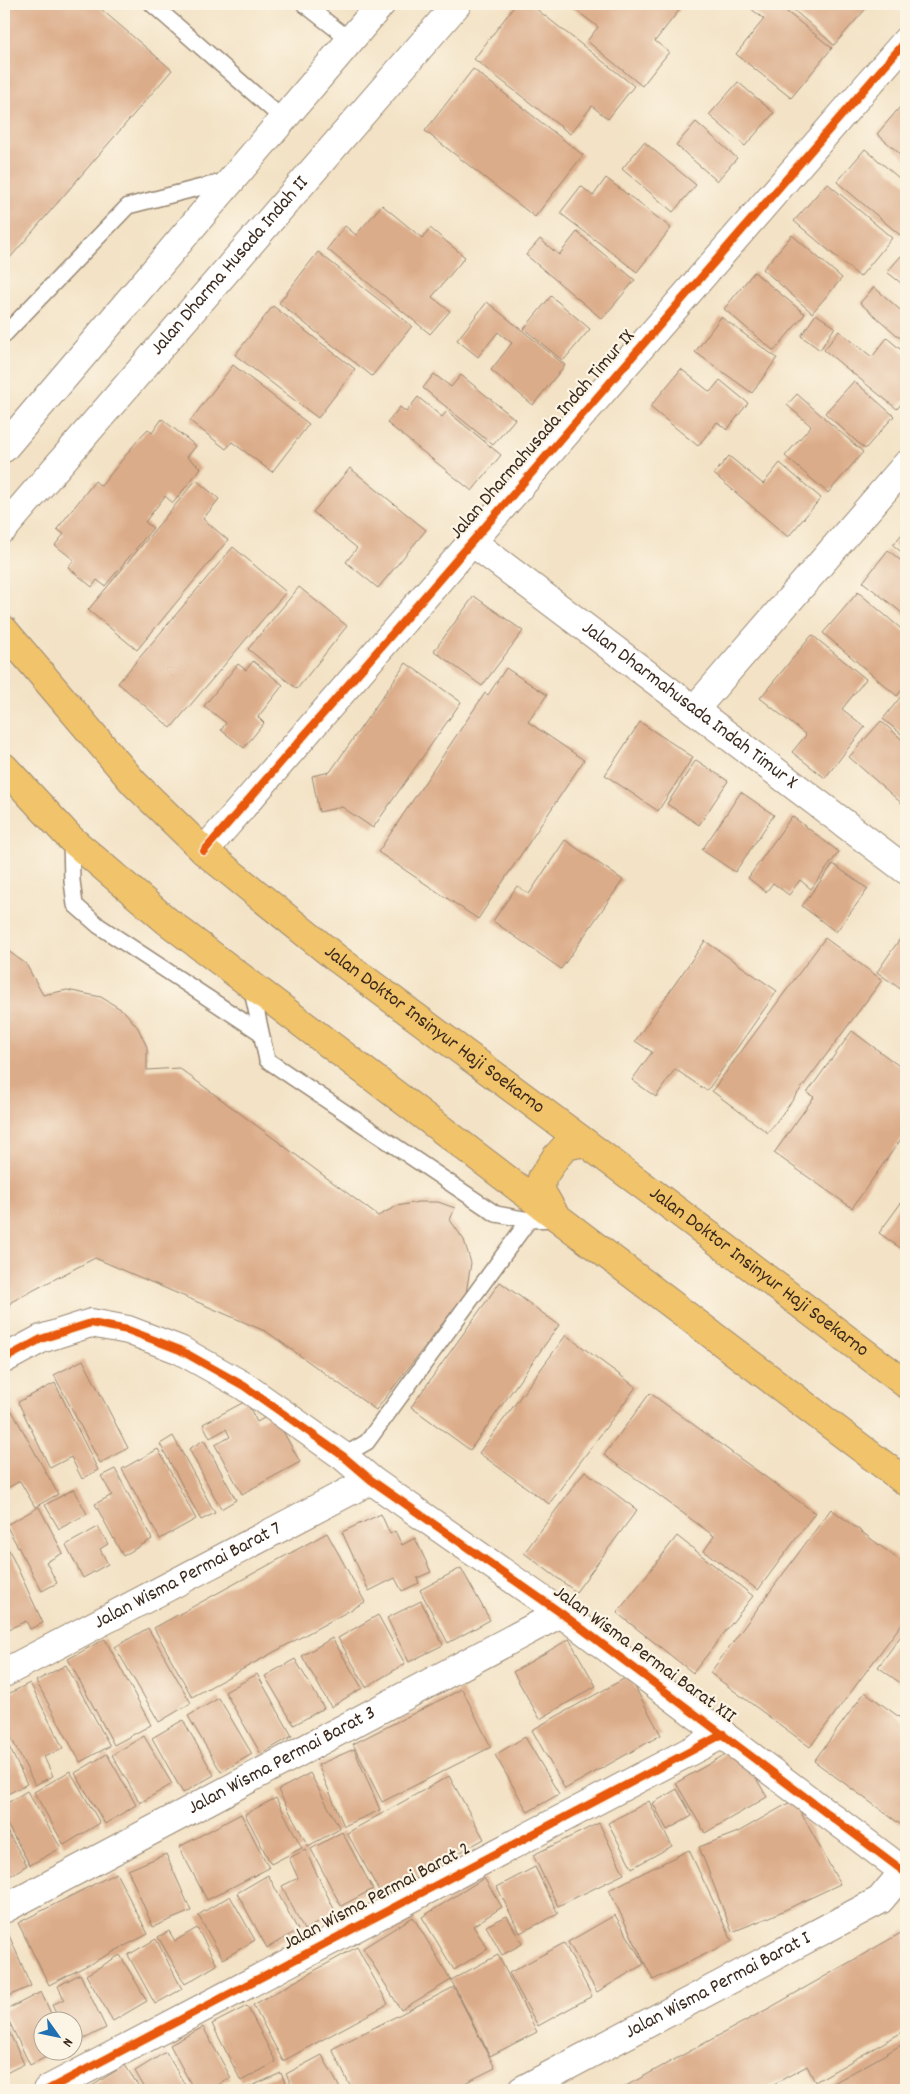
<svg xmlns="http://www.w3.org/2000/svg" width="910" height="2094" font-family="Dekko,sans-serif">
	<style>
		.building { fill: #dbac89 }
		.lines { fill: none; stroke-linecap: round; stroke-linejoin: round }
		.service-casing { stroke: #978672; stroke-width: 18 }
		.minor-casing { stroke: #978672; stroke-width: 30 }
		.primary-casing { stroke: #978672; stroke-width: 30 }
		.service { stroke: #fff; stroke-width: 15 }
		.minor { stroke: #fff; stroke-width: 28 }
		.primary { stroke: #f1c36a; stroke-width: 28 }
		.cycleway-casing { stroke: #fcf5e5; stroke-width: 11 }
		.cycleway { stroke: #e8590c; stroke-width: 8 }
		.labels { text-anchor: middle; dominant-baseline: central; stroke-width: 4.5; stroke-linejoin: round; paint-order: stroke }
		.street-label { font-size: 20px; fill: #3b2a1e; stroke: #fcf5e5 }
	</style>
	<rect width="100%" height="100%" fill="#fcf5e5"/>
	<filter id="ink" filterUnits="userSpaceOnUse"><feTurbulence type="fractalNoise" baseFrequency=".02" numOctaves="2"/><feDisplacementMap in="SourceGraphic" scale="10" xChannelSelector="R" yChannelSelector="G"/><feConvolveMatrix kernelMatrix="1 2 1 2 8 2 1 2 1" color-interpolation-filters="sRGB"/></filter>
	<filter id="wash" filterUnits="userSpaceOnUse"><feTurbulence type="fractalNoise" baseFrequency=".0096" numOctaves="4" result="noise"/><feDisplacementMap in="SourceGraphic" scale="20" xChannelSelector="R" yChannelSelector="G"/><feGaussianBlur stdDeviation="1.12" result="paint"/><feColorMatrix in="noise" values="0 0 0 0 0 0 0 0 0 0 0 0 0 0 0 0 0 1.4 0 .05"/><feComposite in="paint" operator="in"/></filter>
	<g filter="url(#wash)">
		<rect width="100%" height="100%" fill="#f3e2c5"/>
		<g id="blocks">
			<path class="building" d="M4,4h91l77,66 -163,189 -5,2z
				M516,4h14l104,82 -26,33 -16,-13 -22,28 -96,-75z
				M568,4h116l-29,37 14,11 -27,34 -55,-45 11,-14z
				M745,4h32l55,44 -41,50 -55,-44 28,-35z
				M787,4h83l-36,41z
				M473,69l110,86 -48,62 -110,-86z
				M738,82l36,31 -29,33 -36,-31z
				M906,100v59l-29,-25z
				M696,122l41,36 -20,23 -41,-36z
				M644,142l52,43 -23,27 -51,-43z
				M865,149l41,35v44l-6,7 -63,-53z
				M606,178l65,50 -34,44 -77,-59 21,-27 12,10z
				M827,183l65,55 -32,39 -66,-56z
				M382,205l40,33 8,-10 35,29 -33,40 18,14 -20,23 -103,-85 18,-23 11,9z
				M577,232l58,48 -33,39 -76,-64 14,-16 19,16z
				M792,235l50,43 -30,35 -49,-44z
				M318,252l94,74 -40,50 -93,-73z
				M901,256l5,5v26l-19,-15z
				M754,272l51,42 -31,37 -50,-42z
				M874,287l32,28v28l-46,-40z
				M551,296l39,33 -27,32 -39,-32z
				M487,302l78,63 -32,40 -42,-35 21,-27 -14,-11 -20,25 -21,-17z
				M273,306l82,63 -37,49 -83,-63z
				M816,314l19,13 -15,23 -19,-14z
				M721,317l56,41 -25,35 -57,-41z
				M839,331l33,26 15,-19 19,16v44l-9,11 -73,-59z
				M233,365l76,59 -37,48 -40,-30 -6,7 -36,-28z
				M681,369l29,23 10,-12 28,23 -21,27 -10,-8 -19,24 -48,-39z
				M434,374l17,13 10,-12 54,44 -22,26 -70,-57z
				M854,381l40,35 -29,33 -40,-36z
				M797,394l66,58 -35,41 -43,-37 26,-30 -24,-21z
				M418,397l24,20 5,-6 54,44 -29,36 -85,-68 13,-16 6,5z
				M162,419l34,27 -9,11 14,11 -28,35 -8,-7 -20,26 8,6 -48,58 -8,-6 -5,7 -24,-20 6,-7 -19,-15 9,-11 -7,-5 38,-48 6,5 41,-51 6,-6 4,4z
				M729,456l34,28 17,-21 41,35 -33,39 -74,-63z
				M350,468l76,62 -48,58 -32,-26 11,-14 -44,-36z
				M196,480l23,19 -16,20 25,21 -91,110 -49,-40z
				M906,529v27l-13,-11z
				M233,547l53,45 -115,136 -53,-45z
				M888,550l18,15v51l-43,-34z
				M299,587l48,39 -50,63 -49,-40z
				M858,592l48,41v52l-9,11 -74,-63z
				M474,596l49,35 -41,55 -48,-35z
				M812,635l54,44 -24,30 23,18 -40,51 -33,-26 14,-17 -46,-37z
				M253,661l30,24 -25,32 6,6 -20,25 -23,-18 5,-7 -22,-17 34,-42 8,6z
				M406,663l55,39 -88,126 -31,-21 -23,5 -7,-36 18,-4z
				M506,668l41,27 -19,27 56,38 -106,159 -100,-67 107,-159 3,2z
				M906,690v48l-23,-19z
				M881,721l25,22v64l-57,-50z
				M640,722l53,35 -35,54 -53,-36z
				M696,760l32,21 -29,44 -32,-21z
				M741,792l33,23 -39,57 -33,-22z
				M792,816l47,36 -28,37 -11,-9 -11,15 -16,-12 -7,9 -18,-14z
				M565,840l58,40 -62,89 -68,-48 24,-35 12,8z
				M833,864l35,25 -32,43 -34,-26z
				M906,930v63l-29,-21z
				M825,938l57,42 -114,153 -56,-42z
				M705,941l72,50 -70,100 -32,-22 -19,28 -24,-17 20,-28 -17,-11z
				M4,948l22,16 17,31 24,-5 34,7 23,14 14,17 9,19v23l32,-2 199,148 19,-10 21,-4h20l17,6 -5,12 14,20 7,23 -5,30 -90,117 -109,-78 -172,-74 -84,44 -4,12 -3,1z
				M852,1031l54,40v61l-54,76 -78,-55 40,-56 -7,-4z
				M906,1196v56l-27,-19z
				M500,1282l59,43 -89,125 -59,-43z
				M566,1335l70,52 -87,117 -70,-51z
				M83,1360l45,88 -28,15 -46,-88z
				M55,1383l43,87 -16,9 -11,-22 -21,11 -32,-66z
				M650,1393l165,120 -57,77 -54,-39 10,-15 -110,-81z
				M246,1401l11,21 16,-9 27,49 -58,32 -27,-49 15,-8 -4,-8 -16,9 -7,-14z
				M12,1411l46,83 -23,13 -15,-26 -16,9v-74z
				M173,1436l42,77 -14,7 -41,-76z
				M204,1440l32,60 -15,9 -32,-60z
				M158,1449l38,70 -36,20 -38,-70z
				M115,1469l37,70 -29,17 -28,-52 17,-9 -11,-19z
				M585,1471l52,39 -61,82 -52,-39z
				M74,1489l13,25 -28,15 -14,-24z
				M39,1507l24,46 -17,9 11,21 -15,8 -36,-66z
				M831,1509l75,56v53l-96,129 -100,-74z
				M381,1514l9,20 5,-3 7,14 13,-7 16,34 -14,6 2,5 -17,8 -7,-13 -26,13 -27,-59z
				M98,1527l10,17 -8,5 8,15 -25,14 -17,-33z
				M327,1533l38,69 -173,95 -38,-69z
				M677,1536l76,60 -60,77 -76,-60z
				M9,1550l34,73 -13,6 -4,-8 -17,8 -5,-11v-66z
				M461,1568l29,52 -42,23 -28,-53z
				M421,1601l22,44 -34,17 -22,-44z
				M378,1615l27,49 -39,23 -28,-49z
				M148,1628l43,75 -32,19 -44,-75z
				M906,1629v58l-28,-20z
				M332,1638l30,50 -31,19 -29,-51z
				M105,1639l46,86 -37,20 -46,-86z
				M569,1639l27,47 -56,33 -27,-47z
				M295,1659l29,49 -30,17 -29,-49z
				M66,1665l44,81 -30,16 -44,-81z
				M257,1674l35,62 -31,18 -36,-62z
				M629,1676l32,59 -96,54 -33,-59z
				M30,1683l33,65 -19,9 9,19 -18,9 -31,-61v-28z
				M462,1689l29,58 -109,55 -29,-58z
				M865,1692l41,30v93l-6,9 -86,-63z
				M219,1698l33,56 -31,18 -33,-56z
				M183,1720l31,55 -31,18 -31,-55z
				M4,1736l23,48 -23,12z
				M144,1736l28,48 -32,19 -28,-48z
				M525,1737l34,57 -31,18 -33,-57z
				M738,1747l29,50 -62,36 -29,-50z
				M354,1749l26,61 -36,16 -26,-61z
				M107,1754l29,51 -31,19 -30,-51z
				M70,1771l30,52 -36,22 -30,-53z
				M310,1773l30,56 -32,17 -30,-56z
				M449,1776l35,63 -102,57 -35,-63z
				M677,1789l15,27 -25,14 -14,-27z
				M27,1791l34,57 -31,17 -26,-46v-14z
				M276,1798l26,50 -31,16 -26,-50z
				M794,1800l46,84 -70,33 -38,15 -33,-85 39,-15z
				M649,1801l23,45 -40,22 -24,-45z
				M241,1814l28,54 -62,32 -28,-53z
				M599,1823l25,51 -66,32 -25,-51z
				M4,1826l23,39 -17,11 -6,-11z
				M342,1832l31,57 -32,17 -30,-57z
				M305,1850l31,63 -32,17 -22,-44 16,-8 -9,-20z
				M689,1850l43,91 -79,39 -44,-90z
				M166,1854l25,57 -38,16 -25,-57z
				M535,1867l23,47 -38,19 -23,-46z
				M116,1873l32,61 -99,51 -31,-62z
				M268,1875l30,55 -31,18 -30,-55z
				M484,1878l18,29 -29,19 15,23 -34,21 -32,-53z
				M230,1896l25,44 -32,19 -25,-44z
				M615,1915l29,49 -47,28 -29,-50z
				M507,1916l15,28 -20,11 -16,-29z
				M413,1917l38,63 47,-25 39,77 -47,24 -39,-76 -50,30 -38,-62z
				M197,1928l20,37 -32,19 -27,-47 11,-6 6,10z
				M906,1930v100l-91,52 -8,-16 -44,24h-137l-2,-3 149,-81z
				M8,1933l23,53 -27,12v-63z
				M156,1939l26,50 -27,15 -27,-49z
				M564,1943l28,53 -54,30 -29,-53z
				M357,1947l31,57 -105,57 -30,-56z
				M120,1955l27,46 -34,20 -27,-46z
				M80,1974l26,54 -34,17v-23h-12l-8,-17 12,-6 -6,-13z
				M454,1987l41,81 -44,22h-99l-20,-41z
				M41,1992l14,30h-13v30h14l-26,13 -26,-54z
				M247,2006l29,56 -35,19 -29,-57z
				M4,2021l20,43 -20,10z
				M203,2027l28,51 -22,12h-15l-24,-45z
				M906,2042v48h-85l56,-31z
				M166,2052l22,38h-42l-11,-19z
				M322,2055l19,35h-47l-8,-16z
				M125,2065l16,25h-47l-2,-4z
				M281,2073l7,17h-40l-1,-2z"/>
		</g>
	</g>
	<g filter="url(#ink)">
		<use href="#blocks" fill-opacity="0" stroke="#978672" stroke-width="1"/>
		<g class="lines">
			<defs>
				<path id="service" d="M152,4l131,115
					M304,4l46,36
					M4,335l124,-129 101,-26
					M71,839l1,42 3,24 24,21 162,107
					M251,986l16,74 229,154 33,6 28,-1
					M343,1456l24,-14 162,-222"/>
				<g id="minor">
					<path d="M4,448l377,-444"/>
					<path id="s1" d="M4,528l453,-524"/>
					<path id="s2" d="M472,542l434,328"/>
					<path d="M694,710l212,-245"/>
					<path d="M204,851l702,-810"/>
					<path d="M4,1359l37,-20 50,-16 37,7 52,20 64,36 99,70 28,24 190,133 345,260"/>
					<path id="s3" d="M4,1673l367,-193"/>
					<path id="s4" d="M4,1909l557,-296"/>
					<path d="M47,2090l676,-356"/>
					<path id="s5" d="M522,2090l358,-190 26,-31"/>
				</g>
				<g id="primary">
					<path id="s6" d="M4,630l130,153 70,68 131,106 341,253 230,174"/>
					<path d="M4,767l67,72 96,82 739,561"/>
					<path d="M555,1215l-14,-24 1,-13 14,-21 10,-11 18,-4"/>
				</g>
			</defs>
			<use href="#service" class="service-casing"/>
			<use href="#minor" class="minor-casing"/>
			<use href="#primary" class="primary-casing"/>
			<use href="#service" class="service"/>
			<use href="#minor" class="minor"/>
			<use href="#primary" class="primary"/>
			<defs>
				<path id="cycleway" d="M204,851l702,-810
					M4,1359l37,-20 50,-16 37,7 52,20 64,36 99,70 28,24 190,133 345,260
					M47,2090l676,-356"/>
			</defs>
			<use href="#cycleway" class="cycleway-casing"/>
			<use href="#cycleway" class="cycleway"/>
		</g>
	</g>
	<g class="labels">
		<g class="street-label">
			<text stroke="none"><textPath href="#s1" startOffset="346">Jalan Dharma Husada Indah II</textPath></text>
			<text transform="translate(543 435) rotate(-49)">Jalan Dharmahusada Indah Timur IX</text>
			<text stroke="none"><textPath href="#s2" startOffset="272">Jalan Dharmahusada Indah Timur X</textPath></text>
			<text stroke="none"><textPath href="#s6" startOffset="590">Jalan Doktor Insinyur Haji Soekarno</textPath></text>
			<text stroke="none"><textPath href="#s6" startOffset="995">Jalan Doktor Insinyur Haji Soekarno</textPath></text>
			<text stroke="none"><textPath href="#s3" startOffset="208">Jalan Wisma Permai Barat 7</textPath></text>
			<text transform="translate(644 1655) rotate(36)">Jalan Wisma Permai Barat XII</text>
			<text stroke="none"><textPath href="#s4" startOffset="315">Jalan Wisma Permai Barat 3</textPath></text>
			<text transform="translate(377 1897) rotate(-28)">Jalan Wisma Permai Barat 2</text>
			<text stroke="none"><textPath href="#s5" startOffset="222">Jalan Wisma Permai Barat I</textPath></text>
		</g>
	</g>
	<rect width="910" height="2094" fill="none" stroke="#fcf5e5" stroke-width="20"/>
	<g transform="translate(58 2036) rotate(123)"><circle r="24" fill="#fcf5e5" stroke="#afa495"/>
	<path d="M0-4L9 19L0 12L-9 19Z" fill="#1f6fb2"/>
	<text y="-8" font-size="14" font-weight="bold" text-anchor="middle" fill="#3b2a1e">N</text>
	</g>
</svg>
